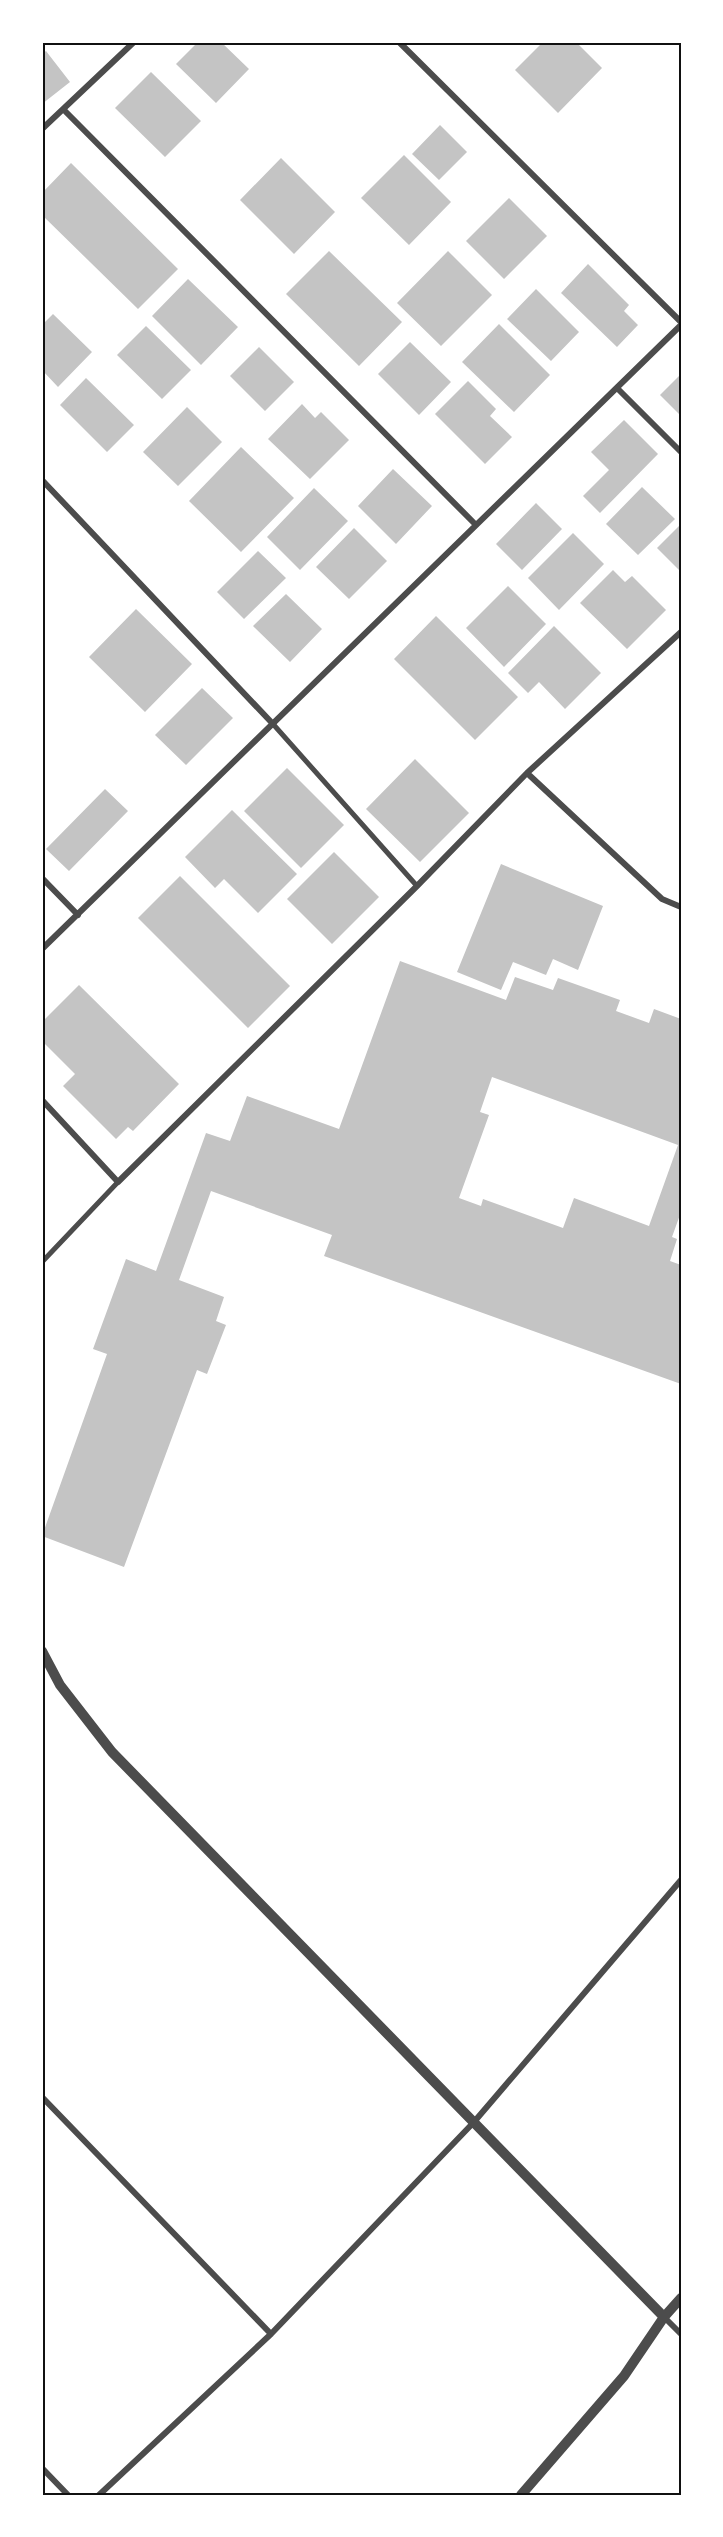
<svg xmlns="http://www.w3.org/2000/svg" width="723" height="2537" font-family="Literata,serif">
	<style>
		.building { fill: #c4c4c4; fill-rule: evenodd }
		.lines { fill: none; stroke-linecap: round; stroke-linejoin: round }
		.pedestrian { stroke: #4c4c4c; stroke-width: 5 }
		.minor { stroke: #4c4c4c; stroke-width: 6 }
		.tertiary { stroke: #4c4c4c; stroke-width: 10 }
		.neatline { fill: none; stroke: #111; stroke-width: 2 }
	</style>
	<rect width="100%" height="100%" fill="#fff"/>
	<path class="building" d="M198,42h23l28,27 -33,34 -40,-39z
		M543,42h33l26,26 -44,45 -43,-43z
		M46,51l24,31 -28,22v-50z
		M151,72l50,49 -36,36 -50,-49z
		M440,125l27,27 -28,28 -27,-26z
		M404,155l47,47 -42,43 -48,-47z
		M281,158l54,54 -41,42 -54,-54z
		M71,163l107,106 -40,40 -96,-94v-22z
		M509,198l38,38 -43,43 -38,-38z
		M329,251l73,71 -43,44 -73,-72z
		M448,251l44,44 -51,51 -44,-43z
		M588,264l41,41 -5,6 14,14 -21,22 -56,-54z
		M188,279l50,48 -37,38 -49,-49z
		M536,289l43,43 -28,29 -44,-42z
		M53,314l39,38 -34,35 -16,-17v-45z
		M499,324l51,51 -36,37 -52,-50z
		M146,326l45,44 -29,29 -45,-44z
		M410,342l41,40 -32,33 -41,-41z
		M259,347l35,35 -29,29 -35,-35z
		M681,374v42l-21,-21z
		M86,378l48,47 -27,27 -47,-47z
		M468,381l28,28 -6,7 22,21 -27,27 -50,-50z
		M302,404l13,14 6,-6 28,28 -39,39 -42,-40z
		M187,407l35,35 -44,44 -35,-34z
		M624,420l34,34 -58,59 -17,-17 26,-26 -18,-18z
		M241,447l53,51 -53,54 -52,-51z
		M393,469l39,37 -36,38 -38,-38z
		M642,487l33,32 -37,36 -32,-31z
		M314,488l34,33 -48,49 -33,-33z
		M536,503l26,26 -40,41 -26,-26z
		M681,524v48l-24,-24z
		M354,528l33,33 -38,38 -33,-32z
		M573,533l31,31 -45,46 -31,-32z
		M258,551l28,27 -42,41 -27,-27z
		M613,570l12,12 7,-6 34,34 -39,39 -47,-46z
		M508,586l38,38 -42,43 -38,-39z
		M286,594l36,35 -32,33 -37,-36z
		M136,609l56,55 -47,48 -56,-55z
		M436,616l82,81 -43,43 -81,-81z
		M554,626l47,47 -36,36 -26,-27 -11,11 -20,-20z
		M202,688l31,30 -47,47 -31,-30z
		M415,759l54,54 -49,49 -54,-53z
		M287,768l57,57 -43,43 -57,-57z
		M105,789l23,22 -59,60 -23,-22z
		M232,810l65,64 -39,39 -34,-34 -9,9 -30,-31z
		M334,852l45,45 -47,47 -45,-45z
		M501,864l102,42 -25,64 -25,-11 -7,16 -33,-13 -12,28 -44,-18z
		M180,876l110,110 -42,42 -110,-110z
		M400,961l106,39 9,-23 38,13 5,-12 62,22 -4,11 33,12 5,-14 27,10v193l-9,25 5,2 -7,22 11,4v119l-357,-128 8,-21 -121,-44 -32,89 45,17 -8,24 10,4 -19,49 -10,-4 -73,197 -82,-31 65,-182 -14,-5 33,-90 30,12 50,-138 24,8 17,-45 92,33zM492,1077l186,68 -29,81 -75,-28 -11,30 -80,-29 -2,7 -22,-8 30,-83 -9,-3z
		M79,985l100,99 -46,47 -5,-4 -12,12 -53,-53 12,-12 -33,-33v-19z"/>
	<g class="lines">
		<path class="pedestrian" d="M273,724l144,162
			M42,1262l76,-80"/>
		<path class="minor" d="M399,42l282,280
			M64,110l412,415
			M42,129l92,-87
			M617,388l64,64
			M42,480l231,244
			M527,773l135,126 19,8
			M42,878l36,37
			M42,949l639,-624
			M42,1100l76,82 299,-296 110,-113 154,-141
			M42,2097l229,237
			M664,2317l17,17
			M42,2468l26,27
			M99,2495l172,-161 203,-212 207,-242"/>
		<path class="tertiary" d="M42,1651l18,34 52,67 552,565
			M521,2495l103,-119 40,-59 17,-19"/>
	</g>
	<rect width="723" height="2537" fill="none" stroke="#ffffff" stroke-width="87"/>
	<rect x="44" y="44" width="636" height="2450" class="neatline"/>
</svg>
